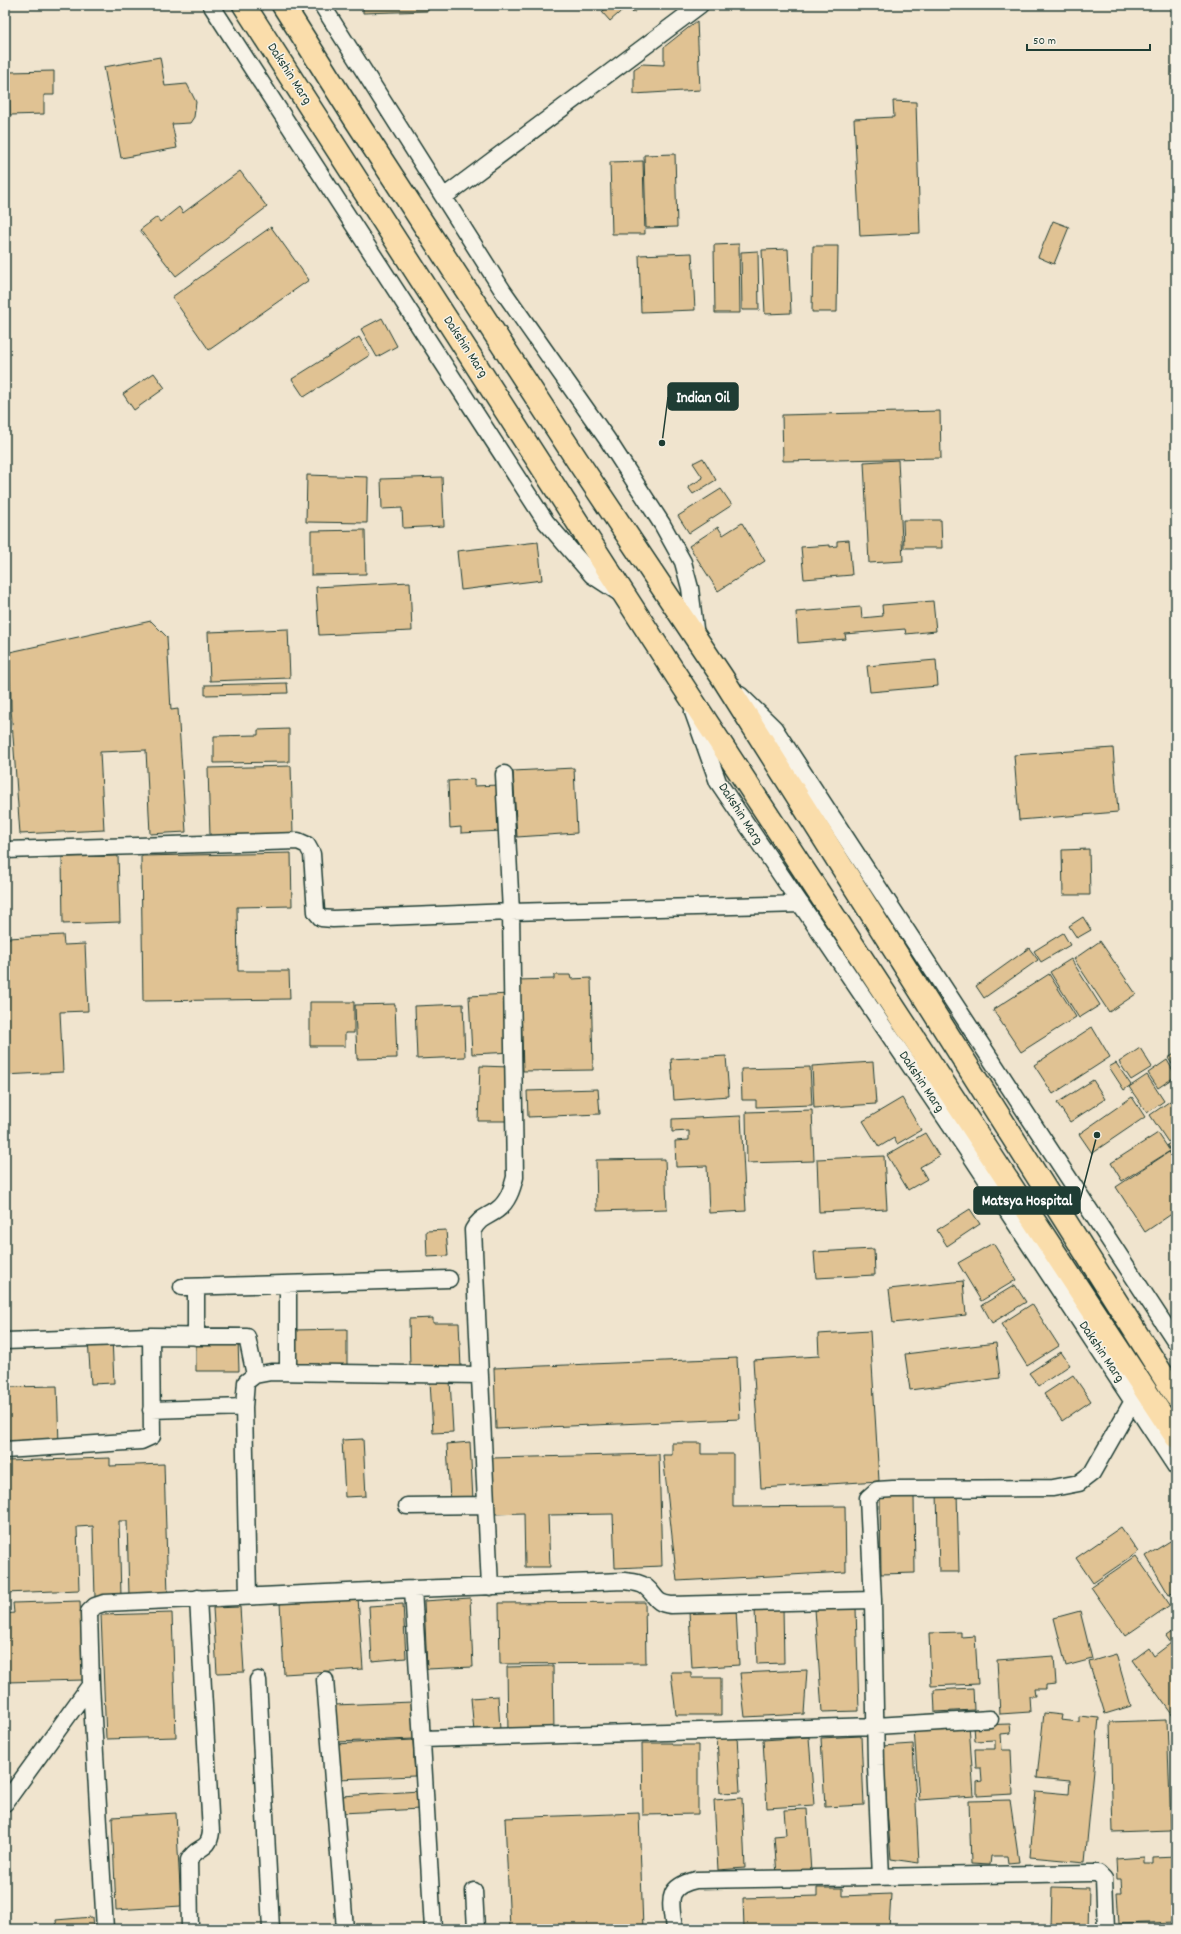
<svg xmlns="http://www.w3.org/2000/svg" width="1181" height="1934" font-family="Dekko,sans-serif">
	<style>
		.building { fill: #e0c293; stroke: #1f3d34 }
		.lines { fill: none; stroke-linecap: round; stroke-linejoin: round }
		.minor-casing { stroke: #1f3d34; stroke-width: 19 }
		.highway-casing { stroke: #1f3d34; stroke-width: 25 }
		.minor { stroke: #f7f3e8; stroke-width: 16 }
		.highway { stroke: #faddab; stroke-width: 22 }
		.labels { text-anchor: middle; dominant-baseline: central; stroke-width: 3; stroke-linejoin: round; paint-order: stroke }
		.street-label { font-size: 14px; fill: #1f3d34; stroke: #f7f3e8 }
		.leader { fill: none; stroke: #1f3d34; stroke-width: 1.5 }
		.callout-dot { fill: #1f3d34; stroke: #f7f3e8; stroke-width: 1.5 }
		.callout { fill: #1f3d34; stroke: #1f3d34; stroke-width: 1.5 }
		.callout-label { font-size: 15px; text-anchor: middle; font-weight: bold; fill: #fff }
	</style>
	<rect width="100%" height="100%" fill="#f0e4ce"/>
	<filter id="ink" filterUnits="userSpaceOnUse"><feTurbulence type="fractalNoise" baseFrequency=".025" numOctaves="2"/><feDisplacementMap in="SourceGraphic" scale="8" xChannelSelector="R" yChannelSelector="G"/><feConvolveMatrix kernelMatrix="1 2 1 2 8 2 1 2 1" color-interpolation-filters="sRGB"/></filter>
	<g filter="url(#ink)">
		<path class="building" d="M363,5h65v6l-65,2z
			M610,5h14l2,2 -16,14 -8,-9z
			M630,5h13l-10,8 -6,-6z
			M697,21l3,69 -66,4v-25l8,-5 22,1v-18z
			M160,57l5,29 22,-2 9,18 -2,15 -4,6 -18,1 5,24 -56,10 -17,-91z
			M54,71v24h-10v19l-34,1 -1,-43z
			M893,101l23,1 4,131 -60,3 -6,-117 40,-2z
			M675,154l2,73 -31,1 -2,-73z
			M643,161l2,73h-33l-2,-72z
			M240,171l27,36 -91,69 -36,-46 17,-13 3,5 19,-15 4,6z
			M1053,221l16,6 -15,37 -16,-7z
			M271,227l38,53 -100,70 -37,-53z
			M739,244l1,69h-25l-1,-68z
			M813,246h25l-1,66h-25z
			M788,249l3,64 -26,1 -3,-64z
			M758,251l1,59h-17l-1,-58z
			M692,253l3,57 -54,2 -2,-57z
			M382,318l15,28 -20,11 -16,-28z
			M359,337l11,18 -66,42 -12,-18z
			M154,373l11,15 -31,22 -11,-16z
			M940,411l1,47 -158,3 -1,-46z
			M703,458l13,22 -23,14 -5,-7 15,-9 -10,-15z
			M898,460l5,101 -34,2 -5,-101z
			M307,475l61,2 -1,46 -61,-1z
			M442,477l2,49 -41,2 -1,-20 -20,1 -1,-30z
			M721,489l11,16 -43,28 -11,-17z
			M903,520h38l1,28h-38z
			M742,523l23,38 -47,30 -29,-45 29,-19 5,8z
			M365,530l1,44 -55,1v-44z
			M849,540l3,35 -48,4 -3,-32 29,-2v2l7,-1v-5z
			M538,542l4,38 -81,10 -4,-39z
			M410,582l2,49 -93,4 -3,-48z
			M933,601l3,30 -30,3 -1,-5 -60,5 1,5 -48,4 -2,-31 65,-5 1,11 21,-2 -1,-11z
			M151,621l16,16 4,73 7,-1 8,123 -36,2 -4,-84 -46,2 4,78 -84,4 -9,-126 -1,-56z
			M288,629l2,49 -80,3 -2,-49z
			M936,660l2,26 -68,6 -3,-26z
			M287,683l1,10 -83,2v-10z
			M289,729v33l-75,1v-27l44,-1v-5z
			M1113,748l5,64 -99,8 -5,-65z
			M291,766l2,68 -83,2 -2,-68z
			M574,768l3,65 -60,4 -4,-66z
			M474,779v7l25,-1 3,46 -41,2v-6l-11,1 -2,-47z
			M1089,849l1,46h-27l-1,-45z
			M291,853l1,53 -55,1 1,64h51l1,28 -147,2 -2,-145z
			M118,856l2,66 -57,2 -1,-67z
			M5,881l3,57 55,-3 1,10 21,-1 3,67 -28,1 3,60 -58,3z
			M1083,917l8,13 -14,8 -8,-12z
			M1063,933l7,12 -29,17 -7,-11z
			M1100,941l36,53 -27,18 -35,-53z
			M1029,948l9,12 -54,38 -8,-12z
			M1071,959l29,46 -21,13 -29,-46z
			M1049,974l27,43 -55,35 -28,-42z
			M554,975h16l1,4 20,-1 2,92 -70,1 -2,-68h-3l-1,-23 37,-1z
			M510,994l3,58 -41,2 -3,-58z
			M310,1002h44v31h-9v13h-35z
			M395,1004l2,54 -40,1 -2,-54z
			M463,1004l2,53 -48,2 -2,-53z
			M1092,1027l18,30 -57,37 -19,-29z
			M1140,1048l12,19 -21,13 -12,-18z
			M1176,1053v17l-8,-12z
			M726,1056l3,40 -55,4 -3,-41z
			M1167,1060l9,16 -18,12 -10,-15z
			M873,1062l3,42 -62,4 -2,-42z
			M1116,1063l15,22 -7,5 -15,-23z
			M480,1066l30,1 -2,54h-30z
			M810,1067l2,38 -56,2v-7h-14l-1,-31z
			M1147,1075l17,26 -17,12 -18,-26z
			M1093,1080l12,19 -35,23 -13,-19z
			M598,1089l2,25 -72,3 -1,-26z
			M1132,1097l13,20 -53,36 -13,-19z
			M1176,1097v39l-8,6 -18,-27z
			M902,1098l19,32 -24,14 -3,-6 -15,9 -16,-26z
			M812,1110l2,51 -67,2 -1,-51z
			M741,1116l5,95 -37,2 -2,-47 -31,1 -1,-26 14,-1v-9l-17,1v-13z
			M925,1133l14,23 -19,11 7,12 -19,11 -21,-35z
			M1158,1133l12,18 -48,30 -11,-18z
			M1176,1139v19l-9,-13z
			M1169,1152l7,11v48l-31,21 -29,-45z
			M884,1156l3,53 -68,3 -2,-53z
			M665,1159l2,50 -70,2 -1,-51z
			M970,1209l10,15 -33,22 -10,-16z
			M446,1230l2,26 -21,1 -1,-26z
			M993,1243l23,37 -35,21 -23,-38z
			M874,1249l1,26 -59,3 -2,-26z
			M963,1281l3,34 -73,8 -4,-34z
			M1015,1285l11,17 -34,21 -10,-18z
			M1032,1304l27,42 -32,20 -26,-42z
			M433,1318v5h26l2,45 -51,2 -1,-51z
			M347,1329v41h-53v-40z
			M870,1331l9,150 -118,7 -8,-128 66,-4 -1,-22z
			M112,1338l2,45 -23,1 -3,-44z
			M238,1340l1,31h-43v-30z
			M996,1343l4,35 -90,12 -5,-36z
			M1061,1352l9,13 -31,21 -10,-13z
			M737,1358l3,61 -244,10 -2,-61z
			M1073,1375l18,26 -29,20 -18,-27z
			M450,1380l3,52 -20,1 -3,-52z
			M57,1386l2,58h-54v-54h2v-3z
			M363,1439l3,57 -21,1 -3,-57z
			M470,1442l3,58 -23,1 -3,-57z
			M672,1443h29v11h32v53l112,-1 1,66 -169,9 -14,-126h9z
			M659,1454l3,112 -47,2 -2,-54 -65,1 2,52h-25l-1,-54 -30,1 -2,-56z
			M110,1458v8l54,-2 4,131 -39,1 -2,-75h-8l2,75 -26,1 -2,-71 -16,1 2,63 -74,3v-132z
			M937,1492h20l2,80h-20z
			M880,1495h34l1,78 -34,1z
			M1121,1527l17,25 -45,31 -17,-25z
			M1175,1538l1,53 -7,4 -23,-39z
			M1136,1556l34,49 -45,31 -34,-49z
			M358,1598l5,71 -79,5 -4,-71z
			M470,1598l3,69 -46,2 -3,-68z
			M80,1601l3,79 -76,2 -2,-68 9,-1 -1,-10z
			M645,1602l1,61 -146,1 -1,-61z
			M403,1604l3,54 -34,3 -3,-55z
			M240,1607l4,65 -27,1 -4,-65z
			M783,1607l1,56 -27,1 -2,-56z
			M856,1608l3,103 -37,1 -7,-103z
			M736,1609l3,56 -47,3 -3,-56z
			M1080,1611l12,48 -26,7 -12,-48z
			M172,1613l4,124 -70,2 -5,-124z
			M1176,1629v85l-3,2 -40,-56 16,-12 5,8 17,-13 -5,-7z
			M961,1632v5l14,-1 3,48 -47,2 -2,-53z
			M1116,1654l15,52 -26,8 -16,-52z
			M1054,1656l2,28 -10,1v4h-12l1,7h-6l1,16 -30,2 -3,-54z
			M553,1666l1,67 -46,1 -1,-67z
			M807,1670l-3,44 -59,3 -5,-44z
			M671,1672h20v6h30v37h-45z
			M973,1688l1,22 -39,2 -1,-22z
			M498,1696l2,34 -26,2 -3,-34z
			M413,1702l1,37 -78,3 -2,-37z
			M1044,1713l18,2 -1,5 18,2v-6l20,2 -14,144 -55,-5 6,-66 33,3 1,-13 -33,-3z
			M1167,1720l4,110 -58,2 -3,-110z
			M1010,1724l1,9 -10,1 1,16h9l2,44 -36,2v-14l5,-1 -1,-13h-5l-1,-19h20v-9l-20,1 -1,-16z
			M969,1725l5,71 -55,4 -5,-71z
			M737,1736l3,56 -20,1 -3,-56z
			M861,1736l3,69 -39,2 -4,-69z
			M809,1737l5,68 -47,3 -4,-68z
			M413,1740l2,36 -78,3 -2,-35z
			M642,1743h30v2h26v69l-55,1z
			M913,1744l6,119 -28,-4 -9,-113z
			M419,1791l1,18 -78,4 -1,-17z
			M742,1798l3,70 -27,2 -4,-70z
			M1010,1800l9,62 -11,1 -1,-7h-16l-1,9 -19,-1 -2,-63z
			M807,1809l4,64 -34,2 -3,-39 12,-1 -2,-25z
			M176,1813l5,93 -65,4 -4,-93z
			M639,1813l4,116h-133l-5,-111z
			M1176,1856v66l-57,2 -2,-31h5l-1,-14h-4l-1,-20 28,-2v6h9v-6z
			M1052,1887l37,1 -1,41h-37z
			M817,1888h25v8l49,-2 -2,35h-145l-1,-31 74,-2z
			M92,1917l1,12h-36l-1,-9z"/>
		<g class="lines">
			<defs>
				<path id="minor" d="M211,5l335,517 46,53 29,19
					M322,5l181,286 104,148 55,85 21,38 7,26 6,49
					M445,196l255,-191
					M740,695l34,33 402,614
					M693,712l25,70 251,371 207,314
					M5,850l293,-9 9,4 5,9 4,58 5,6 12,1 178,-7 290,-8
					M182,1287l267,-8
					M196,1287v50
					M5,1341l146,-5 96,1 8,38
					M288,1372v-88
					M151,1410l93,-3
					M5,1450l136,-9 11,-5 -1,-100
					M407,1506l79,-1
					M490,1587l-17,-357c7,-13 13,-12 24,-20 11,-8 15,-21 18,-33l-4,-265 -7,-138
					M248,1596l-4,-189 2,-25 9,-7 16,-3 209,3
					M258,1680l13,249
					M325,1680l20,249
					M422,1739l454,-13 114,-7
					M5,1803l86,-119
					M881,1877l-5,-112 -3,-165 -5,-102 9,-8 16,-1 160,-1 26,-5 13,-10 41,-72
					M474,1891l2,38
					M105,1929l-14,-245 -2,-72 6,-6 9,-3 309,-14
					M190,1929l-1,-69c8,-15 20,-8 22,-28l-13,-234
					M433,1929l-20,-340 211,-8c8,1 16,1 22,6 11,9 8,16 25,18l202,-5
					M674,1929c-3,-27 -10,-42 22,-49l394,-7h8l6,6 2,50"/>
				<path id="highway" d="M244,5l441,684 491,748
					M283,5l72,114 222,341 145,217 454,719"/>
			</defs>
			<use href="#minor" class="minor-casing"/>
			<use href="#highway" class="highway-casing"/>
			<use href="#minor" class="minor"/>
			<use href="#highway" class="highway"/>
		</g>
	</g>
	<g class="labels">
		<g class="street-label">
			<text transform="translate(289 74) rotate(57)">Dakshin Marg</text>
			<text transform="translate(465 347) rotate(57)">Dakshin Marg</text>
			<text transform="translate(740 814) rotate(57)">Dakshin Marg</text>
			<text transform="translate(921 1082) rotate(56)">Dakshin Marg</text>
			<text transform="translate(1101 1352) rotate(56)">Dakshin Marg</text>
		</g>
	</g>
	<path class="leader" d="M662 443L668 397M1097 1135L1080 1200"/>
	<g class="callout-dot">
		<circle cx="662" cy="443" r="4"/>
		<circle cx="1097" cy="1135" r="4"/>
	</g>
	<g class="callout">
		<rect x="668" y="383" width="70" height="27" rx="4"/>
		<rect x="974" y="1187" width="106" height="27" rx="4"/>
	</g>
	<g class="callout-label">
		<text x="703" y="402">Indian Oil</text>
		<text x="1027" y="1205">Matsya Hospital</text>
	</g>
	<rect width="1181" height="1934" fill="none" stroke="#f7f3e8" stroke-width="20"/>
	<rect x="10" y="10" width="1161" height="1914" fill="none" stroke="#1f3d34" stroke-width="1.5" filter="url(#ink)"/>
	<path d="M1027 44v6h123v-6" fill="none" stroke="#1f3d34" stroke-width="2"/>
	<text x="1033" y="44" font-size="12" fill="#1f3d34" stroke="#f7f3e8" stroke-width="3" paint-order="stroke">50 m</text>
</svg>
